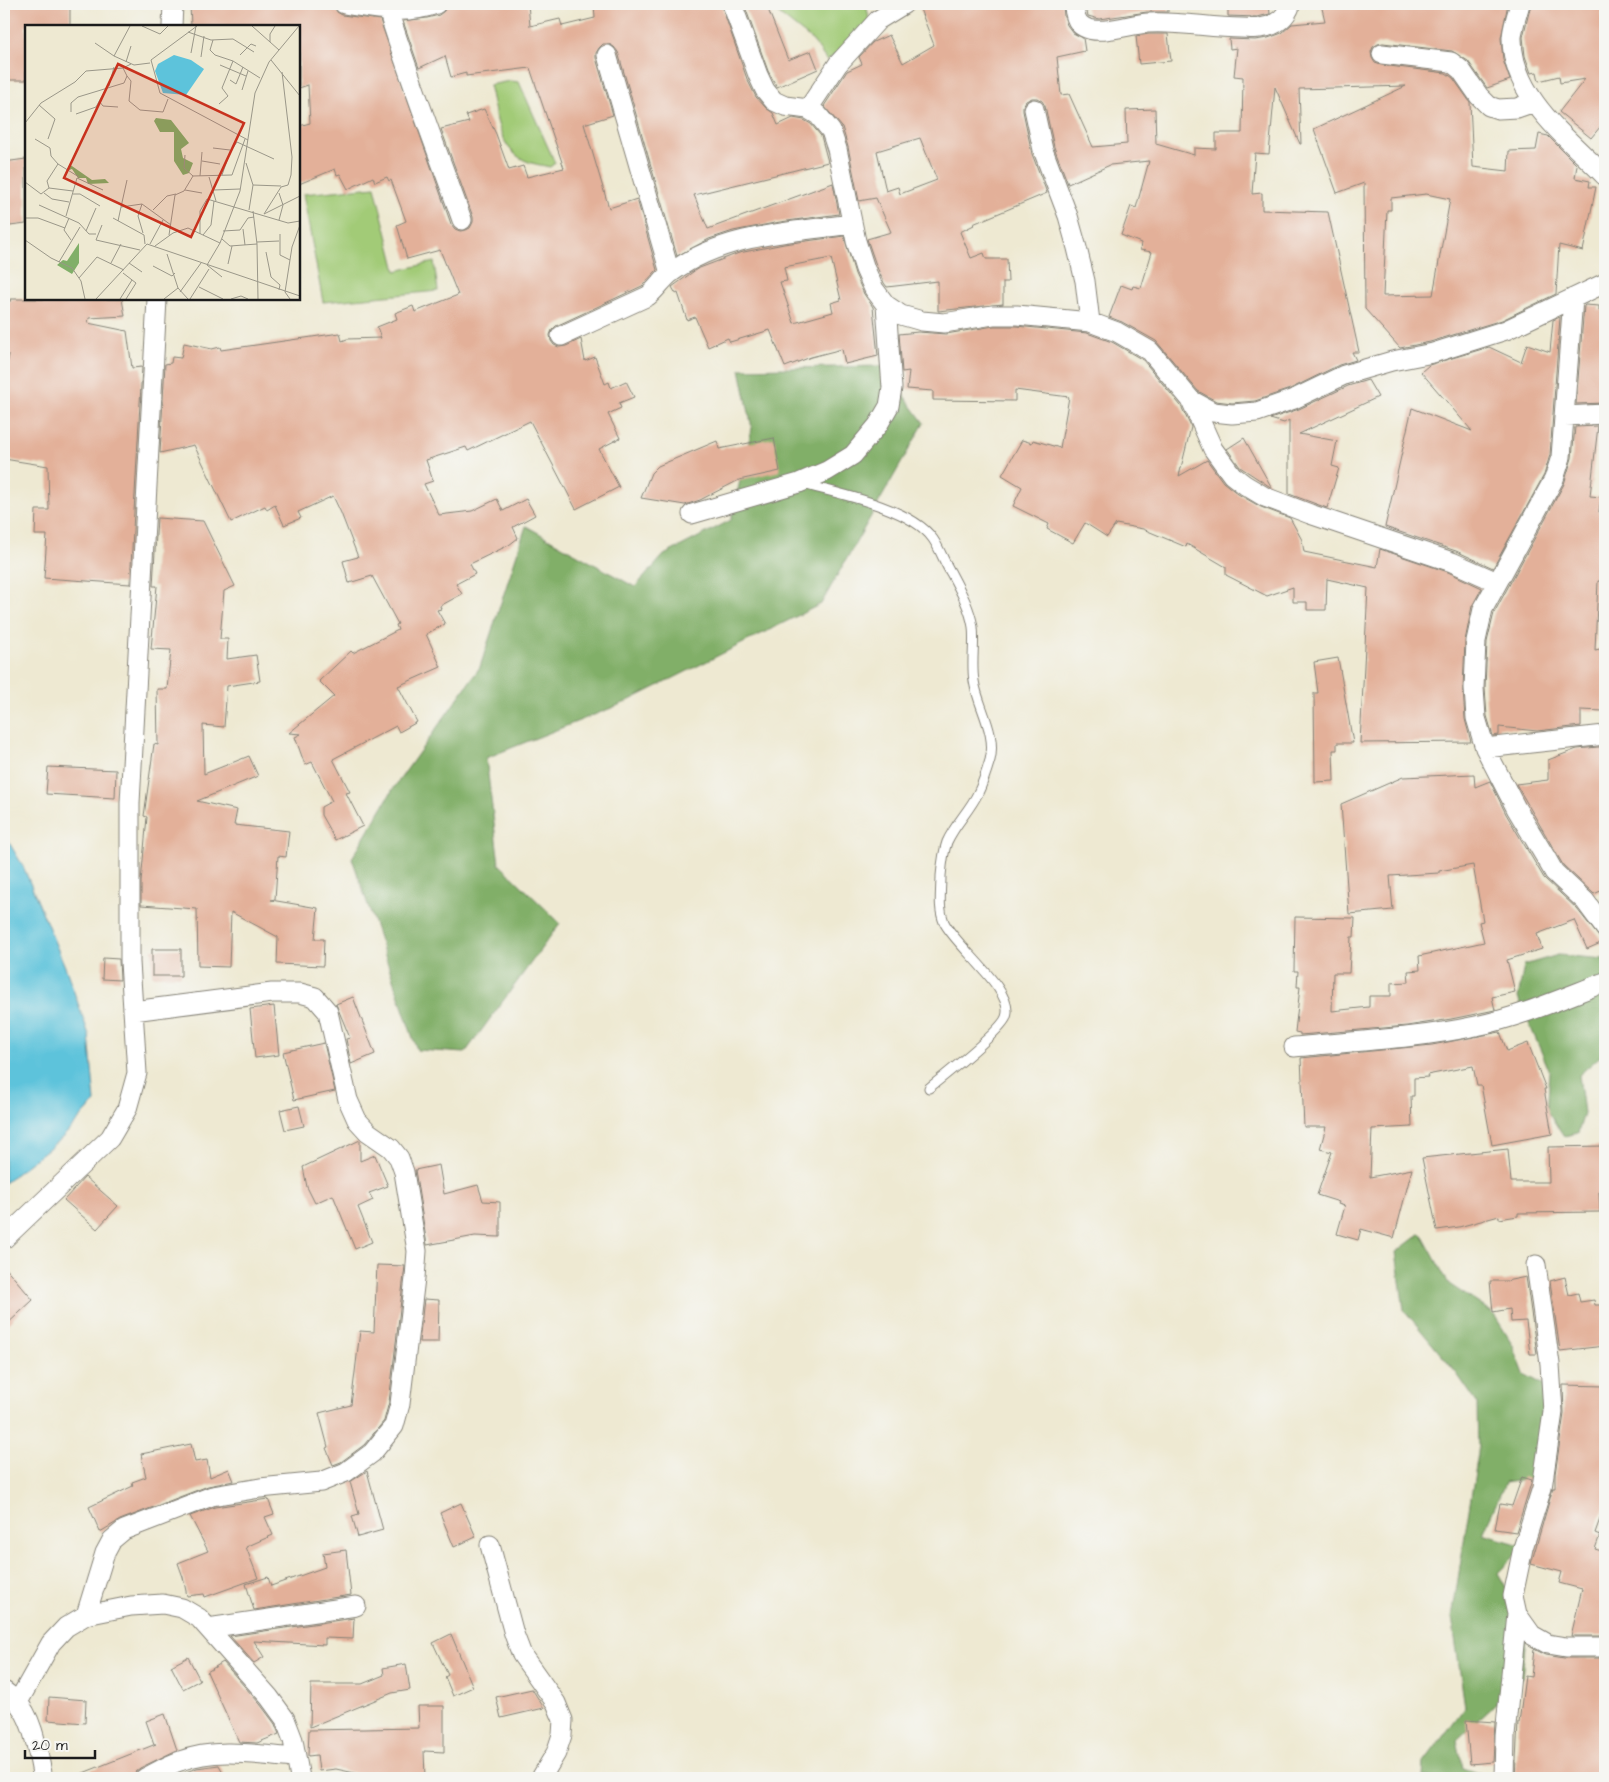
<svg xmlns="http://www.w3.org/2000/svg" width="1609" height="1782" font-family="'Architects Daughter',sans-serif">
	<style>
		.green { fill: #a2cb77; stroke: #5f744a }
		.forest { fill: #81af68; stroke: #4e6642 }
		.water { fill: #5dc3db; stroke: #3c707c }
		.building { fill: #e3b099; fill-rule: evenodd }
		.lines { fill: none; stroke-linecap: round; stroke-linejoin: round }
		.lane-casing { stroke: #858277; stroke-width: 11 }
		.street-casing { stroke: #858277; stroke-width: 21 }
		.lane { stroke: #fff; stroke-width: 9 }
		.street { stroke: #fff; stroke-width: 19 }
		.inset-road { fill: none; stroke: #9a9789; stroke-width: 1 }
		.view { fill: #c8321e; fill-opacity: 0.15; stroke: #c8321e; stroke-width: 2.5 }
		.inset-edge { fill: none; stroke: #1c1c1c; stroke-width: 2.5 }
	</style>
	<rect width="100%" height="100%" fill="#f6f6f2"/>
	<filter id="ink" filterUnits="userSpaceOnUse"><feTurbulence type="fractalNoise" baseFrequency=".02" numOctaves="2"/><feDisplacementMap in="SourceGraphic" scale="10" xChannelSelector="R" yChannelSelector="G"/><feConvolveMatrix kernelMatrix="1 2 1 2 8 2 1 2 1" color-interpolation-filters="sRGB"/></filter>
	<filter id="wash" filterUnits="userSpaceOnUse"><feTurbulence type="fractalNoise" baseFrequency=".0096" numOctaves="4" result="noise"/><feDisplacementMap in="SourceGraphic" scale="20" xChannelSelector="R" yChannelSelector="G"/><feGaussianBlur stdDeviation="1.12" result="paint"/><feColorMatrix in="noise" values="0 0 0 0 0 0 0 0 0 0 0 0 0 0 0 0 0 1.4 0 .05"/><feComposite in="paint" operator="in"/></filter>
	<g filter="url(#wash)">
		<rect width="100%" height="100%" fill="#eee9d2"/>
		<path class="green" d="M790,4h76l4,19 -43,38 -14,-20 -38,-30z
			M510,81l9,1 36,81 -5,4c-8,-2 -19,-3 -26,-7 -27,-13 -28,-49 -35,-75z
			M375,187l21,84 38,-9 4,29 -115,11 -20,-108z"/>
		<path class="forest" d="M882,366l42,57 -103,181 -197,99 -138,55 13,106 61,59 -95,130 -48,-3 -65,-192 41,-69 87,-122 46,-141 109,61 29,-32 67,-35 21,-92 -12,-59z
			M1558,955l47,4v93l-26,23 5,38 -6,20 -14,3 -17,-25 3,-39 -32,-74 6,-33z
			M1421,1233l28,51 44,29 20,32 11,29 26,14v88l-45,7 -22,51 41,12 -26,27 29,51 -5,54 -65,62 6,28 22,7 -2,3h-60l1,-16 41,-55 -13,-90 26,-164 -1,-50 -20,-29 -53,-64 -8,-58z"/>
		<path class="water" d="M4,834l19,32 43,103 23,66 6,67 -33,36 -58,45z"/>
		<g id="blocks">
			<path class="building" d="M4,4h66v22h-44v54h-20v-29h-2z
				M190,4h143l4,8 5,3 38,5 71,204 4,5 5,2 6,-1 4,-2 3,-6v-5l-32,-88 28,-7 -3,-7 18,-6 12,25 13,36 14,-4 4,11 37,-9 -34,-100 -64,8v-3l-15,4 -6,-21 -26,12 -16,-47 24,-3 12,-3 5,-4 3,-7h81l2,22 30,-7 2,7 33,-8 -1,-14h127l26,75 9,18 10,11 7,5 5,12 15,-7 11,2 7,4 10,12 7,26 -134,33 14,34 125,-46 6,31 -59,8 -47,9 -24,8 -32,17 -59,-204 -4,-5 -5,-3h-6l-4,4 -3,5v5l17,57 -29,9 25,84 28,-9 20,71 -15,16 -86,40 -4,4 -2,5 1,6 3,4 5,2 7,-1 15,-7 4,22 10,-4 10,27 4,-2 2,6 15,-7 8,16 -15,6 2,5 -13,6 12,24 -21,11 20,38 -43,22 -46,-88 -62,30 -2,-4 -40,13 7,21 -9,3 15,31 33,-4 25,-12 6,12 23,-12 9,16 -22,12 5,11 -9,7 -39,19 5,10 -19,10 6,10 -22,12 1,3 -4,1 8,14 -19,10 15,33 -43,19 19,36 -18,10 -3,-6 -63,33 17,33 -4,1 17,33 -28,14 -14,-25v-8l11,-6 -20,-39 -7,3 -10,-28 6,-3 -12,-1 45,-37 -15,-15 32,-30 2,2 45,-23 -2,-5 2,-1 -26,-48 -23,7 -6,-22 15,-4 -17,-44 -8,-17 -35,16 3,6 -17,7 -9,-20 -8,5 -2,-4 -34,16 -37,-77 -34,8 5,-89 6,-1 1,-6 9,1 3,-15 28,6 8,-2 1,3 119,-17 2,8 5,-2 34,-1 -4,-11 20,-8 -2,-6 18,-7 2,6 43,-17 -18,-45 -33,9 -10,-34 9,-4 -15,-41 -2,1 -2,-4 -12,5 -2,-5 -25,12 -8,-15 -3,1 -2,-6 -36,15v-58l11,-3 -2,-38 -9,3v-62h-108z
				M744,4h22l22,56 23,-9 7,18 -41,18 -9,-16z
				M918,4h145l1,12 3,9 6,8 10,5 2,13 -28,6 4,38 8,-1 24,53 34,-3 -1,-34 29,-1 1,35 38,11v-7l22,1v-16h26l1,-56 -9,-1 3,-28 -7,1 -1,-10 26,1 13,-2 14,-5 10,-9 33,-3 -4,-17h187l-7,34 2,22 7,20 -23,8 -19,-27 -16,-10 -69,-8 -5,1 -5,3 -2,5 1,6 3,5 6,2 65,8 7,5 17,24 3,65 35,4 1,-20 27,-1 3,-16 9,2 29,29 -2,13 15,3 -1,6h7l-13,64 -24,-6 -3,49 -54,26 -72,22 -30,6 -35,-39 -1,-126 -27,10 -23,-64 92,-43 -107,3 2,55h-1l-25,-57 -6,67 -14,-1 -3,41 10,-1v17l66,2 31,140h-7l4,8 -17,5 -49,24 -35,12 -23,2 -16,-2 -18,-10 -42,-50 -34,-19 -13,-5 12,-32 11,4 1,-3 8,2 11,-36 -12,-2 1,-7 -20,-8 10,-29 5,2 13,-47 -39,4 -42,19 -14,-37 -9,-41 -3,-5 -5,-3h-5l-6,3 -3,5v5l9,43 15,39 -74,31 1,1 -14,7 11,26 13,-5 2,6h21l1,23h-5v22l-65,7v-30l-51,6 -3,-4 -8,-18 -9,-26 24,-7 -15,-34 -17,3 -11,-54 -6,-20 -18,-21 23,-35 15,-7 -3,-7 14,-15 16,-7 14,28 31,-18zM920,138l17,42 -37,14 -2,-7 -12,4 -9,-40zM1426,194l24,5 -17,96 -50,1 4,-86h4v-12z
				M1085,4h83v8h-21l-48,7 -11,-3z
				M1228,4h41l1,10 -13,3 -29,-1z
				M1531,4h70l2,18h2v36h-1l1,63 -14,17 -32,-26 26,-33 -25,4 -1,-7 -20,5 -2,-9 -6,1 -6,-17 -2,-19z
				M1149,34h19l3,27 -32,3 -3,-28z
				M26,159v65l-16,2 -4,-30 -2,1v-35z
				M844,236l11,38 9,20 9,13 5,49 -33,8 -3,-15 -31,8 -26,10 -15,-37 -40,12 -2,-4 -20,9 -13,-30 -8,3 -9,-27 -2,1 -4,-7 25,-18 42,-16 45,-9zM831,258l10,42 -10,3 2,9 -39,11 -14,-41 7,-1 -3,-14z
				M10,299h112l3,17 -36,2 -1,5 39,8 5,37 10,-1 -12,217 -86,-6 3,-43h-12l1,-25h13l-1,-44 -44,-7v-80l5,-24h-5v-54h7z
				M1585,305l14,1v4h6v93l-29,1 8,-98z
				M1560,317l-10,138 -6,20 -51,93 -37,-17 -71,-24 27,-119 60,23 -51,-59 8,-7 60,-18 32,15 6,-18 23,8 3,-32z
				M994,326h22l71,7 25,9 31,18 38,46 10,21 -12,49 28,-16 16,22 15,12 23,13 29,11 12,22 2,12 73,15 3,-18 68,23 34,16 -10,18 -7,35 -2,48 2,30 6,23 -111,1 8,-155 -41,-9 -1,31h-19v-8h-14v-15l-26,9 -41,-21v-8l-39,-23 -1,3 -43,-18 -27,-5 -9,13 -22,-14 -12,20 -26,-14 2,-5 -36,-18 9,-19 -20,-12 20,-35 10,3 1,-3 27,8 9,-51 -54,-7v11l-82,-1v-9l-26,-2 2,-18 -7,1 -3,-38 19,-2 28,2z
				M1368,380l10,17 -79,37 38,7 -5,25 7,2 -12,40 -38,-14v-74l-5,3 -14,-4 29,-10 49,-23z
				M1598,426l-8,70 11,1 -2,15 6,1v68h-7l-3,69 10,-2 -2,63 -22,-1v16l-44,5 -38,-4v8l-6,1 -6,-20 -2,-28 2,-46 7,-29 70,-129 8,-26 3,-31z
				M774,438l6,33 -41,9 -39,20 -15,5 -44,-7 10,-25 7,-7 59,-25 2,8z
				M1244,438l28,50 -32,-21 -13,-18z
				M157,518l46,3 32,65 -11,5 -4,48h8l-1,20 29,-4 4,26 -33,5 -3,41 -21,-2 1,49 45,-18 9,20 -61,25 40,9 -3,15 55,6 -3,26 -8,-1 -3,43 -4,1 47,8 -3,31h9l-1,27 -46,-2 1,-27 -47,-25 -2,55 -31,-1 -1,-57 -56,-4v-23l6,-65 -3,-1 10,-72 4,1 -1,-56h10l4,-39 -20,-1 6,-63h-4z
				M1338,658l15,85h-16v7h-4l1,31 -19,1 -1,-89h4l-4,-31z
				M1598,747h7v142l-11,5 -31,-29 -47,-81 32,-4v-20l29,-11z
				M48,767l68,3 -1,28 -69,-4z
				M1474,774l1,13 15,-6 16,33 38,64 33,31 26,33 -16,7 -13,-29 -37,14 5,15 -35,11 8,32 -23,5 3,13 -44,9 -44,7 -107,9v-2l-5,-1 5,-45h-3l1,-16h-4l1,-54 60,1 -1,19h-3l-2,36h-16l-1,38 37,-4v-11h22v-13l18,-1 -1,-11 12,-1 -1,-14 65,-14 -5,-20 4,-1 -10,-56 -34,6v2l-49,3 3,34 -44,4 -8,-110 62,-27z
				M152,949h29v27h-29z
				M103,958l16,1 1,21 -18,-1z
				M353,997l22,57 -24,10 -5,-25 4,-1 -14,-34z
				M274,1006l5,49 -24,3 -5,-49z
				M1500,1032l7,19 21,-8 18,46h-2l8,45 -60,11 -11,-60h-4l-4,-19 -46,9 1,2 -14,1v18h-3l1,31 -40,2 -2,48 42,-8 -18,69 -33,-9 -3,11 -21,-6 8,-28 -7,-2 1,-2 -22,-7 15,-43 -12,-3 6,-22h-22l-3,-69 131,-13z
				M324,1043l11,48 -41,9 -11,-48z
				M299,1106l5,20 -19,4 -5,-20z
				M360,1140v21l15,-6 13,31 -19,7 4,7 -15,7 14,35 -17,7 -22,-54 -18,8 -8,-16 -4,-20z
				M1605,1146v35h-3v11h-3l1,20 -82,1v3l-19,3v-3l-40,11 -22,3 -15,-72 86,-9 3,33h38l-1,-35z
				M439,1165l5,29 34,-9 5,16 17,1v35l-25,-1 -48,9 -12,-75z
				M85,1177l33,29 -21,23 -33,-29z
				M377,1265l28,1 -16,136 -5,19 -20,24 -23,17 -8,3 -7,-17 2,-1 -9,-34 32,-8 9,-74 14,1z
				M4,1266l29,34 -29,27z
				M1526,1277l11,77h-7l-4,-33 -15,1 -1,-13 -17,3 -3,-31h16z
				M1565,1277l4,18 9,-2 2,9 14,-2 1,5h10v41l-45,5 -10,-70z
				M424,1299l15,1 -1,42h-19z
				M1563,1385l42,1v119l-10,28 5,2 -5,14 10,3v58l-3,26h-31l11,-47 -23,-6 3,-11 -31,-8 22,-76h2v-14l9,-60z
				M191,1444l4,18 12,-2 3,17 19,-8 5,12 -26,5 -88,34 -20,12 -11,-25 44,-21 -1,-4 14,-5 -5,-23z
				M367,1471l16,59 -25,7 -6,-21 7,-2 -9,-32z
				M1522,1477l10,3 -16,52 -21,-3 5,-25 12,2z
				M268,1499l6,15 -9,3 8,18 -27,12 12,31 -53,19 -1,-3 -17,2 -4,-19 -5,-14 30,-12 -18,-35 25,-9z
				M461,1503l15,34 -22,10 -14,-34z
				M346,1550l5,45 -97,15 -8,-26 22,-7 3,9 54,-19 -2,-14z
				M354,1618l-1,21 -28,-1v7l-71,-4 10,16 -10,6 -24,-27z
				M451,1634l22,53 -20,9 -8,-19 3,-2 -15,-32z
				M1534,1649l12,6 18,3h41v120h-90l3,-55h1l6,-47 6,1z
				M188,1657l12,23 -17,9 -12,-23z
				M223,1662l37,42 15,20 4,10 -22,9 -18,-1 -32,-70z
				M406,1664l4,26 -18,3 -82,34 1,-43h51l22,-9 -1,-7z
				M532,1689l12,19 -43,10 -5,-21z
				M49,1697l37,3 -1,23 -37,-3z
				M418,1706h26v46l-20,-1 1,27h-61v-3l-28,-6 -17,2 -2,-16 -9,1 1,-26 110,-2z
				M165,1714l12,36 -37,18 -5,4 -1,6h-61v-1l83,-33h-2l-8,-23z
				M1466,1720l29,2 -2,40 -23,2z
				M219,1765l7,13h-57l28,-10z"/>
		</g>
	</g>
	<g filter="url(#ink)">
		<use href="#blocks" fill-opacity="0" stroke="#858277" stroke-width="1"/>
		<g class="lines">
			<defs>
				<path id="lane" d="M802,484c35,9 110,24 131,55 7,10 11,23 18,34 9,17 19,35 22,54 2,18 -2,36 1,54 4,26 23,52 16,79 -3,10 -7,23 -12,33 -8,17 -23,31 -31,49 -4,11 -5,23 -6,34 0,16 -3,32 3,46 11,24 72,69 62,95 -5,14 -62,59 -77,71"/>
				<path id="street" d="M344,4c30,5 63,11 92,0
					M732,4l26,71 7,15 9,11 11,5 23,3 10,6 13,16 6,18 19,92 9,28 9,20 12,16 15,10 21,6 22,2 49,-8h24l73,7 27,10 33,19 41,49 22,12 19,2 25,-2 37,-13 50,-24 48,-14 41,-8 73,-23 99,-47
					M1074,4c0,8 2,19 10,23 16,9 46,-3 64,-4 31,-2 62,5 93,5 6,0 13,1 19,0 16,-2 26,-10 31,-24
					M1520,4c-3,10 -7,22 -8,33 -1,60 56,101 93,139
					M388,10c22,71 49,140 74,210
					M172,26l1,-22
					M1382,54l69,8 10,8 18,26 10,10 9,3 19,-1 17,-6
					M607,55l63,218
					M808,109l30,-45 40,-44 26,-16
					M1034,109l9,41 25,66 9,32 8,33 5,41
					M1573,298l-12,159 -7,22 -71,130 -7,32 -2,47 2,30 9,30 31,60 30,50 8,14 31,29 20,27
					M561,336l87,-40c9,-7 15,-18 24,-24 51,-38 120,-40 180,-48
					M1191,400l22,49 19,26 13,10 20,12 45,17 142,48 45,20
					M1565,416l40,-2
					M692,514l107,-31 28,-12 26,-16 25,-30 11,-19 3,-18 -6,-83
					M1485,748l120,-13
					M1294,1047c60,-6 122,-8 182,-21 44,-9 87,-28 129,-44
					M4,1239l106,-101 17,-29 10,-36 -7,-111v-159l27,-504
					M1536,1265l14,99 3,48 -11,76 -19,60 -10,48 4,18 15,21 16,9 18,3h39
					M490,1545l24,89 8,21 34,48 7,17 -1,15 -6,18 -15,25
					M86,1615l19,-62 7,-13 12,-10 88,-34 48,-8 61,-6 25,-10 26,-19 22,-27 6,-22 15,-126 2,-27 -13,-79 -5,-14 -8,-10 -23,-16 -11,-12 -9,-20 -20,-88 -13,-15 -15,-4h-28l-139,18
					M208,1628l148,-22
					M4,1691c4,3 8,6 12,10 18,17 22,54 27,77
					M18,1702l33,-59 15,-16 20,-12 45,-9 32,-2 19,4 17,10 70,79 16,22 8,21 7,38
					M145,1778c12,-6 23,-13 35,-17 38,-14 77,-6 116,-3
					M1504,1778l1,-42 12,-122"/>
			</defs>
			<use href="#lane" class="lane-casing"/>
			<use href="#street" class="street-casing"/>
			<use href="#lane" class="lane"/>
			<use href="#street" class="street"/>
		</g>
	</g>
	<g transform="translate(25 25)">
		<rect width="275" height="275" fill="#eee9d2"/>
		<path d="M131,93l15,2 18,23 -8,6 2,9 10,5 -4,10 -6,2 -9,-14v-29h-14l-6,-11zM44,139l23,16 13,-1 4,4 -21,1 -2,-6h-8l-6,-9 -3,1zM54,218v20l-7,11 -15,-9 6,-5 4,1z" fill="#81af68"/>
		<path d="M149,30l17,5 13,9 -18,26 -23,-2 -8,-22 3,-7z" fill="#5dc3db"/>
		<path class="inset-road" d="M105,1l-16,30 20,9 16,-2M117,1l18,8 8,-8M172,1l-46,34 9,33 88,47M227,1l27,24M163,7l23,8 22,-1 21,13M188,15l-3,10 5,5 18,6 27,17M245,17v-8l5,-8M70,18l19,13M166,28l5,-27M215,30l11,-11 5,2M176,32l3,-21M246,35l29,36M101,37l5,-16M195,40l26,11M102,51l4,5 -2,20 11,9 23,2 5,-13M205,55l6,4 7,-17M84,61l5,-19M217,65l6,-19M74,76l4,5 15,1M194,79l9,-8 -6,-8 11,-27M14,80l16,14 -7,20M46,87v-9l7,-6 46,-14 3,-7 -4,-8M51,89l20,-7 12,-22M0,98l16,-20 34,-21 11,-11 37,-3 8,-4M10,114l15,9 1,8 7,8M188,123l17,2M160,130l-1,13 9,8M177,136l18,3M221,138l7,22 -4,25M197,150l8,-23 7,-10 37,17M175,151l2,-24M184,152l7,24M0,157l16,12 8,-6 24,3M228,160l28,1M24,163l-2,-7 11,-17 21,13M160,165l17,3M189,165l26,-1M19,168l8,6 17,3M254,168l4,12 -4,15M48,169h7l20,12M117,179l-4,12 5,17M14,180l40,18 10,11h7M96,182l6,-27M128,185l14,-14 9,-2M228,186l4,33 1,55M239,189l17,-27 7,-2 3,-10 1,-18 -10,-85M239,189l36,-18M41,191l11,-38 26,12M0,193h13l27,10M44,193l-5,12 7,10M88,193l31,17 1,9M93,196l3,-14 21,-3 29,21M77,200l-6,15 44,10M218,204l2,16M61,206l10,-23M198,206l17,-1 8,-12 6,-1M175,209v-23l7,-12 81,24 12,-2M255,209v21l10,5M144,210l6,-40 9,-4 9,-15 39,-1 13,-36M178,210l8,-10 3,-24M197,214l8,7 27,-2M0,215l26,18 21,10 9,13 4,18M232,217l22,-1M125,219l13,-24M130,221l18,-13 15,-5 32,15M241,227l5,25 9,8 -1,5M142,229l11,34 10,11M34,237l21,-35M86,238l10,-19M104,238l13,9M203,239l4,-18M128,241l19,10 3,-3M98,248l13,10 -10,16M197,252l-15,-12 13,-22 20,-52 15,-98 14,-31 30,-36M54,253l18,-21 27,13M174,262l24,12M155,267l21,-29M71,274l51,-55 153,52M95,274l12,-19M139,274l14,-11M165,274l19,-30M206,274l10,-3 7,3M265,274l-5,-7 7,-45 8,-22"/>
		<path class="view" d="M93,39l126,59 -53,114 -127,-59z"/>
		<rect width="275" height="275" class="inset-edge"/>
	</g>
	<rect width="1609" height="1782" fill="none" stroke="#f6f6f2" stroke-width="20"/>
	<path d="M25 1750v8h70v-8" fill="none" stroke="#1c1c1c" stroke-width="2.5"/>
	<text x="32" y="1750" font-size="15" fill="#1c1c1c" stroke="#f6f6f2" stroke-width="4" paint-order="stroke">20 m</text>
</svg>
